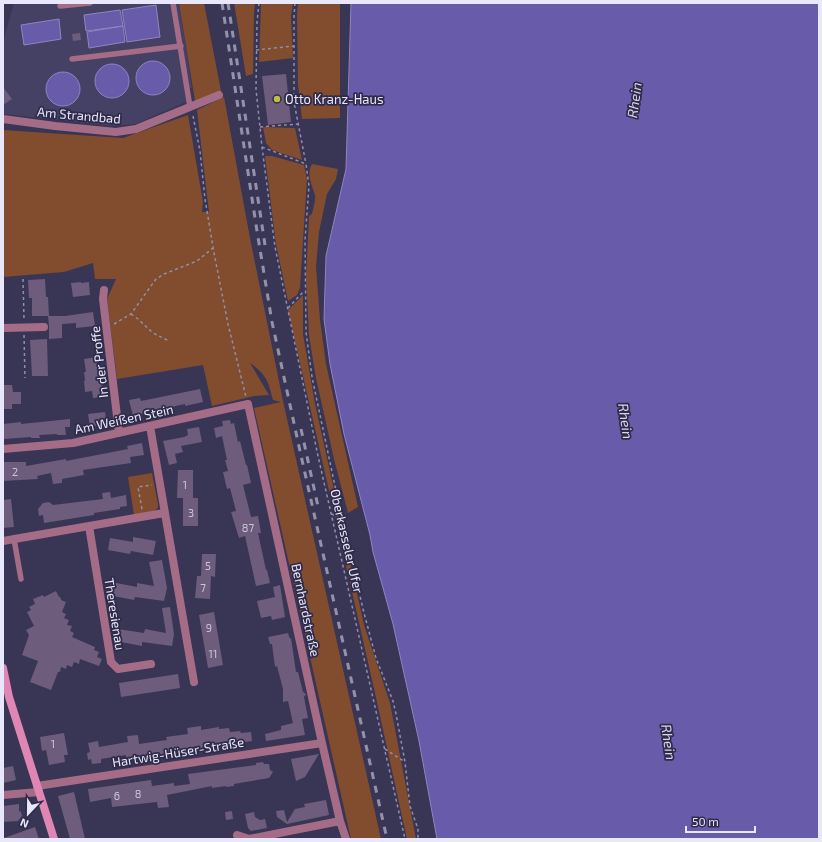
<svg xmlns="http://www.w3.org/2000/svg" width="822" height="842" font-family="'Exo 2',sans-serif">
	<style>
		.built { fill: #454165 }
		.green { fill: #824c2f }
		.water { fill: #675baa; stroke: #8e85c2 }
		.building { fill: #6d5c7c }
		.lines { fill: none; stroke-linecap: round; stroke-linejoin: round }
		.path { stroke: #918fa9; stroke-width: 1.5; stroke-dasharray: 3 3; stroke-linecap: butt }
		.service { stroke: #a56c88; stroke-width: 5.5 }
		.minor { stroke: #a56c88; stroke-width: 8 }
		.secondary { stroke: #e086b4; stroke-width: 8 }
		.rail { stroke: #9492ab; stroke-width: 3; stroke-dasharray: 7 7; stroke-linecap: butt }
		.poi-dot { fill: #c0be41; stroke: #2f2b49; stroke-width: 1.5 }
		.labels { text-anchor: middle; dominant-baseline: central; stroke-width: 3.5; stroke-linejoin: round; paint-order: stroke }
		.number-label { font-size: 11px; fill: #c9c4db }
		.poi-label { font-size: 13px; fill: #e8e7fb; stroke: #2f2b49; text-anchor: start }
		.street-label { font-size: 13px; fill: #e8e7fb; stroke: #2f2b49 }
		.water-label { font-size: 14px; font-style: italic; fill: #d7d6ec; stroke: #2f2b49 }
	</style>
	<rect width="100%" height="100%" fill="#393555"/>
	<path class="built" d="M14,3h165l13,85 -8,1 2,13 -51,22 -21,2 -111,-12v-72z"/>
	<path class="green" d="M179,3h25l17,88 -26,10z
		M234,3h21l-1,11 -1,60 -7,2z
		M261,3h32l-2,13 2,42 -34,4z
		M298,3h42v115l-38,1 -4,-34 -1,-71z
		M224,97l26,141 33,163 98,438h-30l-97,-431 27,-6 -8,-2c-5,-19 -6,-25 -23,-37l19,32 -15,1 -42,10 -9,-41 -86,14 -10,-80 9,-20h-21l-2,-16 -29,9 -61,5v-147l120,8 65,-23 15,87 -1,10h7l-12,-102z
		M263,127l32,1 7,32 -30,-10 -6,-7z
		M265,156h7l32,9 3,14 -7,109 -3,7 -9,6 -12,-57z
		M312,164l26,5 -2,10 -9,15 -8,38 -3,35 4,53 6,44 32,143 -10,6 -14,-54 -18,-81 -7,-42 -3,-59 3,-61 3,-2c1,-6 4,-14 3,-19 -3,-10 -9,-21 -3,-31z
		M303,295v39l12,70 49,221 26,78 26,136h-9l-32,-146 -87,-383z
		M152,473l6,31v4l-5,4 -19,3 -6,-38z"/>
	<path class="water" d="M351,3h468v836h-382l-18,-98 -26,-117 -20,-72 -3,-17 -26,-101 -14,-70 -6,-45 2,-63 20,-87z
		M156,5l4,32 -33,5 -5,-32z
		M120,10l3,16 -37,5 -2,-16z
		M59,19l2,20 -37,6 -3,-20z
		M123,26l2,16 -36,6 -2,-16z
		M136 78a17 17 0 1 1 34 0a17 17 0 1 1-34 0Z
		M95 81a17 17 0 1 1 34 0a17 17 0 1 1-34 0Z
		M46 89a17 17 0 1 1 34 0a17 17 0 1 1-34 0Z"/>
	<path class="building" d="M80,33l1,7 -8,1 -1,-7z
		M286,74l5,48 -23,3 -6,-49z
		M3,87l9,12 -9,6z
		M45,279l1,18h2l1,19h-17v-18h-3l-1,-18z
		M81,282v1l8,-1 1,13 -17,2 -2,-14z
		M93,312l2,14 -19,2v-5l-14,1v14l-13,1v-13l-1,-10h17z
		M47,339l1,37h-16l-2,-36z
		M96,357l2,13h2l3,27 -10,1 -1,-7 -7,1 -1,-11h1l-1,-9h2l-2,-13z
		M3,385h9l1,7h8v12h-9v5h-9z
		M200,389l3,13 -18,4v-2l-5,1 -47,11 -4,-16 11,-2 1,3z
		M105,412l2,12 -17,3 -2,-13z
		M70,419v8h-5l1,8h-9v-1l-18,1 1,3h-9v-1l-27,2 -1,-1v-14l18,-2v2z
		M230,420l1,4 3,-1 4,19 2,-1 6,24h1l4,18 -8,2 8,32 7,-1 3,17h-3l8,37h1l3,13 -14,3 -11,-50 -6,2 -8,-26 5,-1 -6,-23 -3,1 -4,-17 5,-1 -3,-11h2l-5,-24 -6,2 -2,-10 9,-2 -1,-5z
		M199,427l3,15 -21,4 2,6 -8,2 2,9 -8,2 -6,-24 21,-4 4,-2 -1,-6z
		M142,443l2,12 -14,2 1,6 -48,7 1,5 -22,4v4l-9,1 -2,-11 -14,3 1,3 -35,2v-19h23v4l40,-7v2l62,-12 -1,-3z
		M178,470h15v28h5v28h-15v-28h-6z
		M110,492l1,6 15,-3 1,11 -7,1v2l-26,4v2l-50,8 -1,-8 -4,1 -1,-7 5,-6 6,-1 4,3 50,-6 -1,-6z
		M11,499l3,28 -11,1v-28z
		M133,537l23,4 -3,14 -22,-4 -1,3 -22,-4 2,-12 23,4z
		M202,554h14l-1,23 -4,-1 -1,23 -15,-1 2,-22h4z
		M162,560l5,28 -3,13 -29,-4 -1,3 -26,-5 3,-13 26,5v-4l17,3 -5,-24z
		M280,585l5,32 -13,3 -1,-4 -10,2 -4,-17 18,-4 -2,-10z
		M56,591l3,6 2,1v2l5,2 -4,10 4,2 -2,4 5,2 -2,5 5,1 -2,5 4,2 -2,4 23,10 -1,3 5,2 -2,5 5,2 -3,7 -19,-7 -1,5 -5,-2 -2,5 -5,-2 -1,4 -5,-2 -1,5h-2l-7,18 -21,-8 8,-21 -16,-6 7,-20 -3,-5 8,-4 -7,-14 4,-2 -2,-3 6,-3 -2,-5 10,-4 1,2z
		M170,607l4,27 -2,12 -30,-4v4l-26,-5 2,-12 26,4 1,-4 21,4 -4,-25z
		M214,612l9,53 -15,3 -9,-53z
		M288,633l2,6 1,-1 5,34h2l5,20 3,2 -2,3 4,21 -6,1 3,16 -39,6 -1,-7 16,-4v-4l12,-3 -5,-22 -5,1v-13l-6,-23 -2,1 -3,-23h-2l-2,-7z
		M178,674l2,14 -59,9 -2,-14z
		M201,726v4l18,-3v2l10,-1 1,4 10,-1 1,2 10,-1 1,9 -66,9 -58,10v-3l-2,1v-3l-25,4v4l-9,1 -1,-5 -3,1 -1,-7 3,-1 -2,-9 10,-2 1,6 29,-5 -1,-6 11,-1 1,9 28,-4 -1,-3 22,-3 -1,-6z
		M64,733l4,22h-4l1,7 -16,3 -3,-15 -4,1 -2,-14z
		M319,754l-14,23 -9,4 -5,-22z
		M263,762l1,2h5l1,6 3,2 -4,6 -35,6v2l-8,1v-1l-14,2v-2l-45,9 2,12 -11,1 -1,-6 -45,5 -1,-9 -21,4 -2,-13 63,-9 1,6 22,-3v3l16,-2 -2,-10 68,-9v-2z
		M13,766l3,14 -13,3v-15z
		M74,792l11,47h-15l-12,-43z
		M326,800l3,15 -42,9 -10,-7 -1,-6 8,-1 3,12 8,-13 10,-2 -1,-3z
		M19,804v7l2,1 1,4 -4,5 -15,1v-16z
		M232,811l1,8 -7,1 -1,-8z
		M254,812l1,5 5,3 5,-1 2,9 -16,3 -3,-3 -3,-14z
		M35,827l4,12h-35v-1z"/>
	<g class="lines">
		<path class="path" d="M259,3l-2,19 -1,67 6,58 13,100 43,209 87,383
			M295,3l-1,13v86l12,62
			M256,50l38,-4
			M193,116l7,35 5,48 9,54 14,71 18,73
			M260,127l38,-3
			M262,147l44,17 3,22 -4,54 1,92 6,45 27,128 24,104 13,49 17,43 3,13 9,48 5,44 8,23v10
			M23,279l1,40
			M288,308l16,-17
			M131,314l7,5 15,14 16,8
			M114,324l17,-10 25,-35 8,-5 33,-13 16,-13
			M24,335l1,43
			M142,509l-4,-22 14,-2
			M332,514l11,6
			M385,749l20,13"/>
		<path class="service" d="M173,3l17,104
			M60,6l30,-3
			M72,59l109,-13
			M14,539l7,40"/>
		<path class="minor" d="M3,119l52,7 61,6 20,-3 83,-34
			M104,290l-1,9 16,134
			M3,328l41,-1
			M150,426l44,256
			M3,449l70,-6 175,-39 74,339 18,78 6,18
			M89,526l22,136 7,7 33,-5
			M3,541l161,-28
			M37,786l285,-43
			M3,795l36,-3
			M237,835l12,4 91,-18"/>
		<path class="secondary" d="M3,668l6,29 45,142"/>
		<path class="rail" d="M222,3l35,228 15,91 28,129 87,388
			M228,3l37,242
			M301,429l18,82"/>
	</g>
	<circle class="poi-dot" cx="277" cy="99" r="4"/>
	<g class="labels">
		<g class="number-label">
			<text x="15" y="471">2</text>
			<text x="185" y="484">1</text>
			<text x="191" y="512">3</text>
			<text x="248" y="527">87</text>
			<text x="208" y="565">5</text>
			<text x="203" y="587">7</text>
			<text x="209" y="627">9</text>
			<text x="213" y="653">11</text>
			<text x="53" y="743">1</text>
			<text x="138" y="793">8</text>
			<text x="117" y="795">6</text>
		</g>
		<g class="poi-label">
			<text x="285" y="99">Otto Kranz-Haus</text>
		</g>
		<g class="street-label">
			<text transform="translate(79 115) rotate(5)">Am Strandbad</text>
			<text transform="translate(99 362) rotate(-97)">In der Proffe</text>
			<text transform="translate(124 419) rotate(-12)">Am Weißen Stein</text>
			<text transform="translate(347 541) rotate(77)">Oberkasseler Ufer</text>
			<text transform="translate(306 610) rotate(78)">Bernhardstraße</text>
			<text transform="translate(115 614) rotate(81)">Theresienau</text>
			<text transform="translate(178 752) rotate(-9)">Hartwig-Hüser-Straße</text>
		</g>
		<g class="water-label">
			<text transform="translate(634 100) rotate(-82)">Rhein</text>
			<text transform="translate(626 421) rotate(82)">Rhein</text>
			<text transform="translate(669 742) rotate(82)">Rhein</text>
		</g>
	</g>
	<rect width="822" height="842" fill="none" stroke="#e8e7fb" stroke-width="8"/>
	<g transform="translate(28 814) rotate(202)" stroke="#2f2b49" stroke-width="3" paint-order="stroke">
	<path d="M0-3L7 15L0 10L-7 15Z" fill="#e8e7fb"/>
	<text y="-6" font-size="11" font-weight="bold" text-anchor="middle" fill="#e8e7fb">N</text>
	</g>
	<path d="M686 826v6h69v-6" fill="none" stroke="#e8e7fb" stroke-width="2"/>
	<text x="692" y="826" font-size="12" fill="#e8e7fb" stroke="#2f2b49" stroke-width="3" paint-order="stroke">50 m</text>
</svg>
